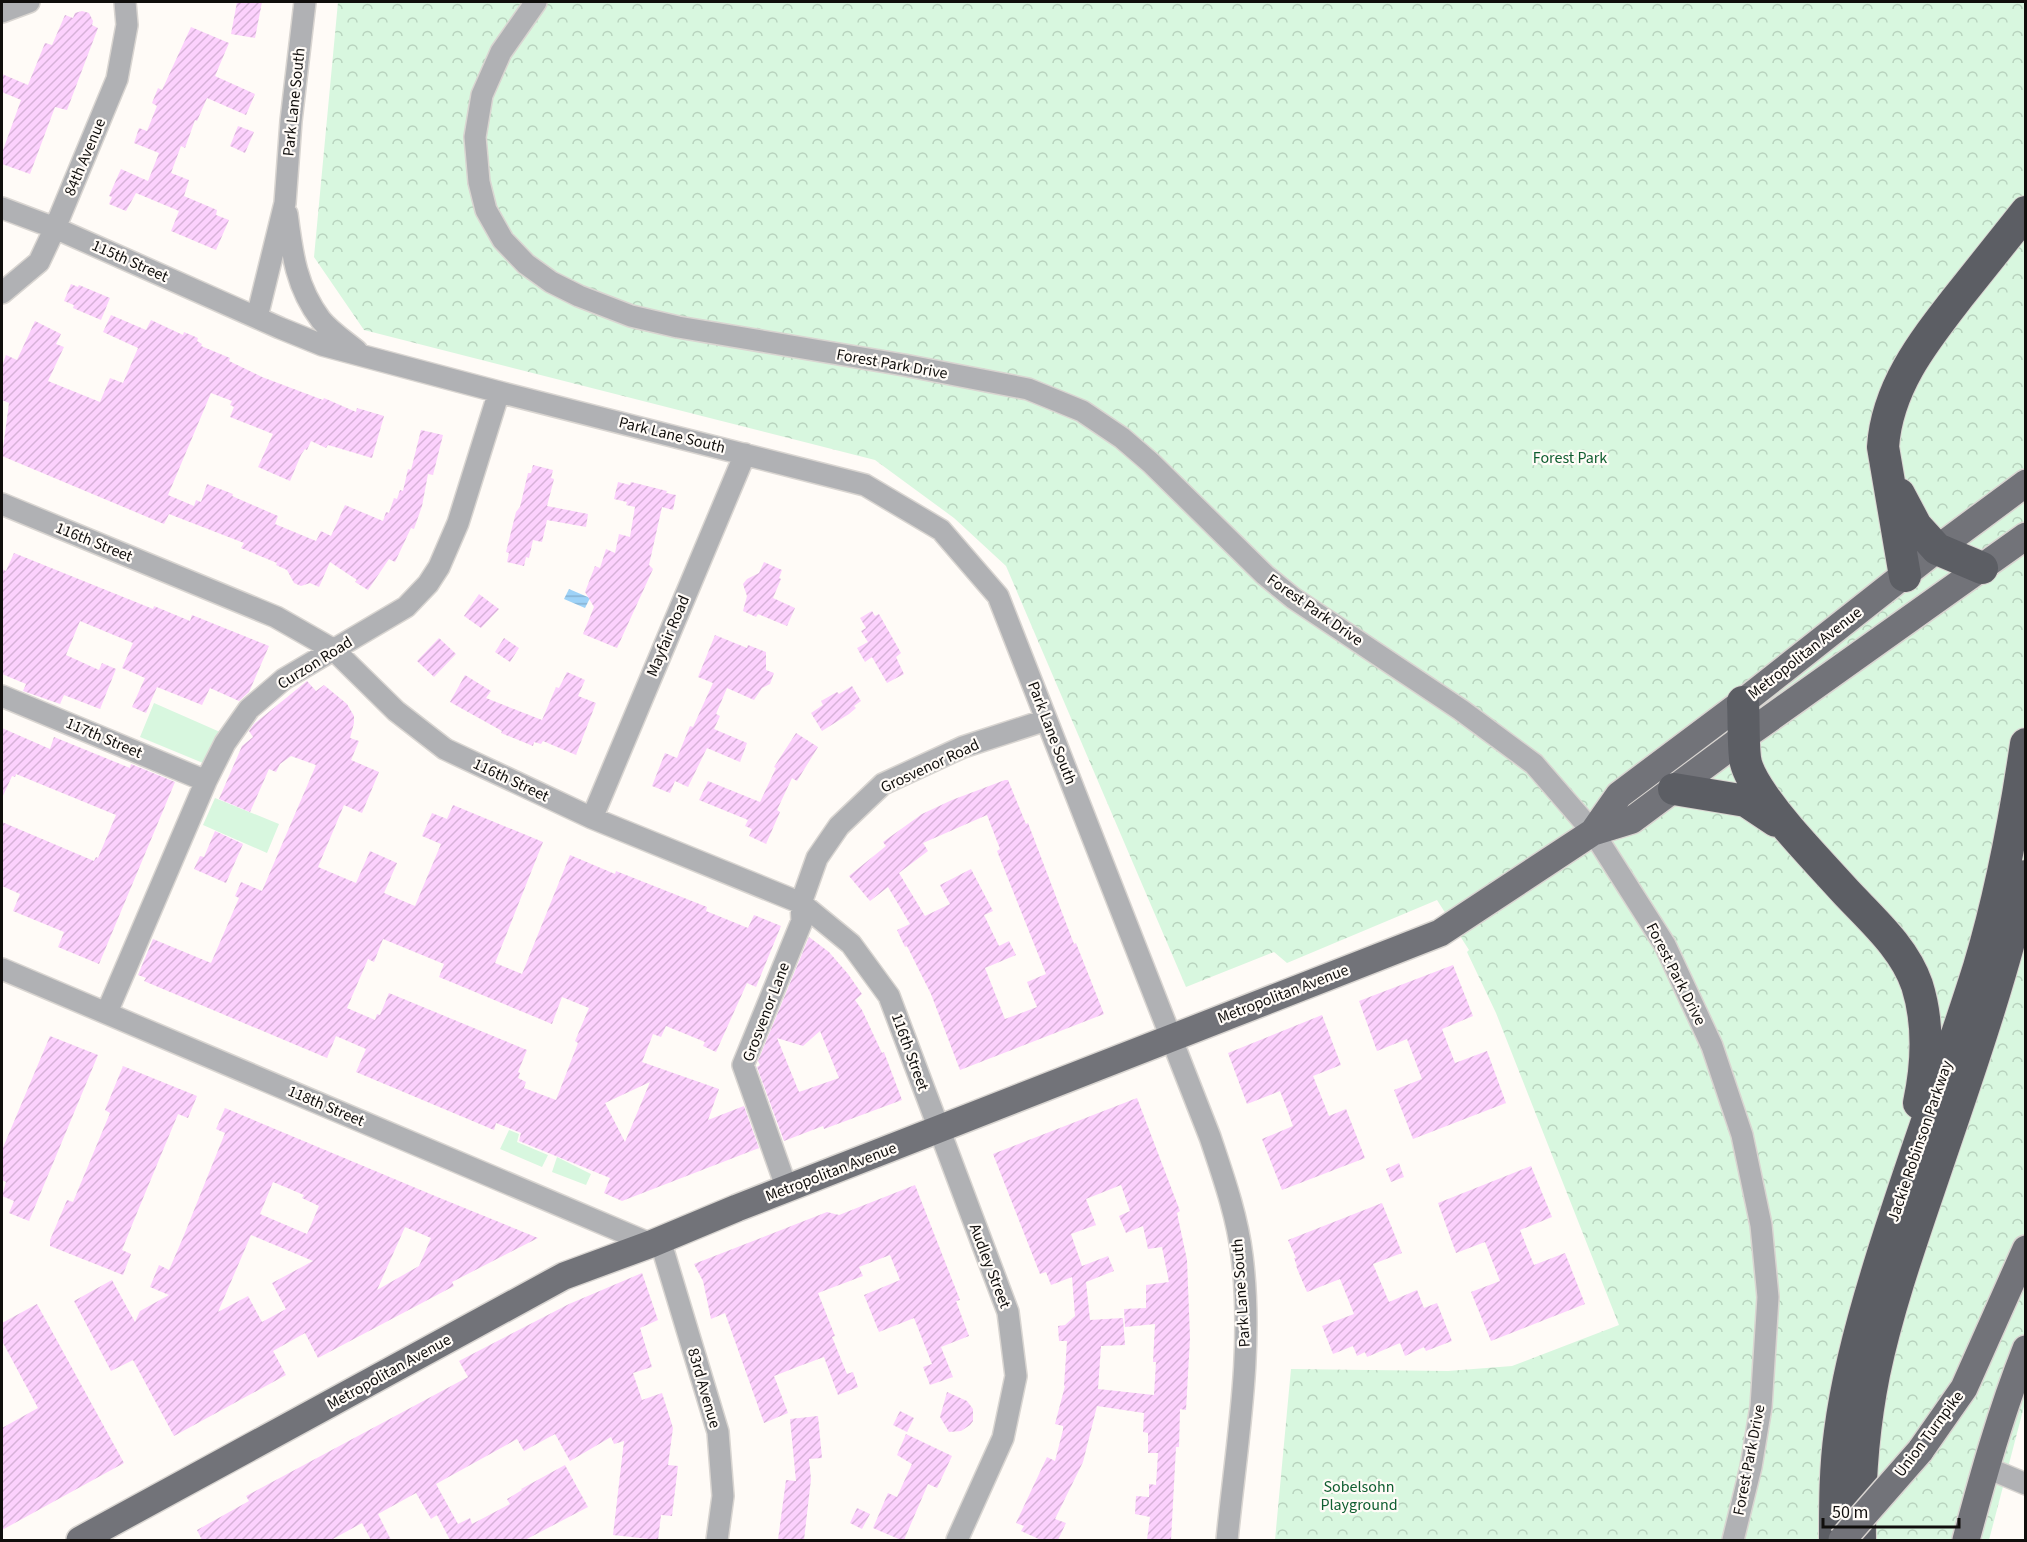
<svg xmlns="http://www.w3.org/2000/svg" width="2027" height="1542" font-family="'Source Sans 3',sans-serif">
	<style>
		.green { fill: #d8f7df }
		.forest { fill: url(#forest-crowns) }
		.water { fill: url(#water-rules) }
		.building { fill: url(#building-hatch); fill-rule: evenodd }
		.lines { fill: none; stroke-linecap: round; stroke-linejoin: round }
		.minor-casing { stroke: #d9d5d1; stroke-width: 24 }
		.major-casing { stroke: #d9d5d1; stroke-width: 30 }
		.highway-casing { stroke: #d9d5d1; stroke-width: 34 }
		.minor { stroke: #b0b1b4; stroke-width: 21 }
		.major { stroke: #727379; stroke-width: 27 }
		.highway { stroke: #5c5e64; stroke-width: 32 }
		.major-bridge-casing { stroke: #d9d5d1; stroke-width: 30; stroke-linecap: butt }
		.major-bridge { stroke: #727379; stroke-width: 27 }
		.labels { text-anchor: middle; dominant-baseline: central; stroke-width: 4.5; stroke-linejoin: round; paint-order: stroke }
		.street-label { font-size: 16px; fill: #100e0c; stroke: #fffbf7 }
		.park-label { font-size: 16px; fill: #0f5e30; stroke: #fffbf7 }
	</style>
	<defs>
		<pattern id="forest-crowns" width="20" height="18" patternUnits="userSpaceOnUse" patternTransform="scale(1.5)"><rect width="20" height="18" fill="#d8f7df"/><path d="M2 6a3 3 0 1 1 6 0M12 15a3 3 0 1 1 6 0" fill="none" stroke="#b8d3be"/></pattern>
		<pattern id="water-rules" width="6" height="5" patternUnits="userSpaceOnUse" patternTransform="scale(1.5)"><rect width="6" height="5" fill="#9ed2f7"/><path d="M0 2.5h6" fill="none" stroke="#87b3d3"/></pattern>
		<pattern id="building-hatch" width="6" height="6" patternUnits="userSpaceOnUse" patternTransform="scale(1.5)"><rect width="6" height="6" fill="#fcd1fd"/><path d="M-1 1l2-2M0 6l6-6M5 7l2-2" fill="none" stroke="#d7b2d8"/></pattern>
	</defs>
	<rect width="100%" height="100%" fill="#fffbf7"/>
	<path class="green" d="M154,703l66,29 -8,12 -9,19 -63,-26z
		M215,798l64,26 -12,29 -64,-28z
		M509,1130l10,4 -2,8 31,13 -6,12 -42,-18z
		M557,1157l34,17 -5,11 -34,-13z"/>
	<path class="forest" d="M338,2h1687l1,1397 -37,141h-714l16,-171 157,2 64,-5 107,-41 -123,-312 -29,-61 2,-2 -32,-50 -150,63 -13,-11 -88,35 -180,-421 -52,-48 -79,-58 -511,-130 -50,-73z"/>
	<path class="water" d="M569,589l21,9 -5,10 -21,-9z"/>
	<path class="building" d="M237,2h25l-7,36 -24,-4z
		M82,11l7,2 4,8 -1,4 6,3 -31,82 -12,-3 -25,67 -28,-10v-11l19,-53 -19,-8v-18l26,11 17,-42 7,2 13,-30 8,3 2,-5z
		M191,27l38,16 -14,33 40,18 -9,21 -39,-17 -10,23 -2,-1 -10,28 -4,-2 -10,27 18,7 -5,16 33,14 -1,5 13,5 -13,30 -45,-19 8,-20 -43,-18 -10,18 -17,-7 3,-7 -3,-1 12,-27 27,12 11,-28 -25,-10 5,-15 8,3 10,-25 -5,-3 6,-15 4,2z
		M238,126l16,6 -9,21 -15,-7z
		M71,284l7,3 1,-2 31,13 -9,22 -28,-12 1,-3 -10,-4z
		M111,315l35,15 5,-10 32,15 1,-3 14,6 -1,3 5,3 -1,2 29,12 -1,3 33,16 61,23 1,-2 32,14 1,-4 27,8 -12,42 -44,-13 -2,3 -15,-7 -4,9 -2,-1 -4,6 -11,26 -32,-14 15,-33 -43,-17 4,-10 -4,-2 2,-4 -21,-8 -43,102 26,11 2,-6 5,2 6,-18 26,10 -1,2 46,20 -3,8 41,17 5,-10 10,5 14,-31 38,16 3,-9 3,1 5,-15 3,1 3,-9 3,1 5,-22 3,1 10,-40 22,5 -10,40 -5,-1 -6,32 -8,23 -3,-1 -16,34 -6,-3 -21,31 -13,-8 2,-2 -27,-18 -11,25 -9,-4 -9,3 -7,-3 -7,-13 -11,-5 1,-2 -36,-15 3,-5 -75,-29 -5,10 -162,-68 7,-53 -7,-3v-34l4,-11 11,5 18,-39 26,13 -5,10 8,3 -16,34 52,21 10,-24 13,5 15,-35 -35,-16z
		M533,465l20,5 -2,8 3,1 -7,27 41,8 -2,13 -39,-7 -5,22 -9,-2 -4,18 -3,-1 -2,9 -17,-4 2,-9 -3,-1 10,-40 4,-5 8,-34h3z
		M618,482l12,3 1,-3 36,9 -1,2 10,2 -3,15 -11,-3 -13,58 4,4 -36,79 -34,-14 11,-27 -9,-15 10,-26 5,2 6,-19 9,4 4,-19 11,3 5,-30 -9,-2 1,-3 -13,-3z
		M14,553l139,56 1,-3 36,15 2,-6 77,31 -20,46 -10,9 -29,-13 -8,17 -45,-18 -11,26 -14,-6 13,-29 -23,-10 11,-25 -53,-22 -14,34 33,15 3,-7 14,6 -16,40 -36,-14 -4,9 -37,-13 3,-7 -24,-10v-105l4,2z
		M764,562l18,8 -3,8 2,1 -8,19 22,10 -8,18 -29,-12 -2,3 -13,-6 4,-15 -4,-12 4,-5 12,-6z
		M479,594l20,15 -18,19 -17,-12z
		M872,611l3,5 4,-2 22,39 -5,4 8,17 -17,9 -15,-26 -7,5 -8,-14 11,-6 -7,-11 5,-3 -6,-10z
		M715,635l32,13 1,-3 18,7v18l8,3 -4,11 -8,4 -8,12 -27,-12 -11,26 4,2 -6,13 33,14 -7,19 -33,-14 -19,39 -13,-6 -5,12 -18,-7 13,-33 12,5 13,-32 3,1 20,-44 -15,-6z
		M439,638l17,16 -22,23 -17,-16z
		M504,638l15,10 -9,14 -15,-10z
		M567,672l18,8 -7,16 18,7 -20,52 -33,-14 -2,3 -7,-2 -1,4 -32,-13 1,-2 -52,-29 15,-27 26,16 -5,7 56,22 14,-33 3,1z
		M307,681l9,10 8,-6 23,19 7,12v7l-4,15 9,3 -8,19 28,12 -17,41 -18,-8 -26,62 38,16 14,-32 27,12 -13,30 31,13 26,-62 -19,-8 10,-23 15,6 6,-14 90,37 -48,121 27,11 48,-119 45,19 1,-3 91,36 -1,4 42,17 6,-13 27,11 -25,61 -9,-4 -31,69 -13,-6 2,-4 -39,-16 -5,11 -8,-3 -11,28 77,27 -11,31 36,-14 15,42 -137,53 -18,-8 6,-15 -91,-37 2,-8 -25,-10 -2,7 -138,-58 10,-23 -30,-13 -9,22 -183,-77 2,-3 -8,-3 15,-36 58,24 28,-65 -4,-2 6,-14 21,9 54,-126 -25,-9 -11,8 -4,8 -7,-3 -19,43 -31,-13 23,-53 11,-9 -4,-6 5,-7zM383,939l61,25 -5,13 113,47 10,-27 27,11 -14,33 3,2 -22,57 -32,-12 2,-6 -8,-4 2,-5 -2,-1 9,-22 -138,-57 -9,22 -3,-1 -2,6 -28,-12 21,-49 6,3zM650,1082l-25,60 -20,-39z
		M852,686l9,15 -7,5 2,2 -7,6 -27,17 -11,-18 12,-8 -2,-4 16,-9 2,2z
		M2,728l48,21 4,-12 76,31 1,-4 44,18 -76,182 -41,-17 6,-15 -51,-21 7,-17 -18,-8v-64l92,39 2,-4 2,1 18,-43 -100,-41 -1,3 -3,-1 -10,22z
		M796,733l22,14 -21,34 -5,-3 -15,32 3,2 -14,32 -17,-8 3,-7 -7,-3 3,-6 -49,-20 9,-19 52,21 16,-34 -2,-1z
		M1005,780h3l18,44 2,-1 46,121 2,-1 28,71 -144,56 -29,-76 -24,-48 -2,1 -8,-17 13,-6 -22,-37 -18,14 -21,-25 37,-30 -3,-4 39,-28 30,-14zM987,815l13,34 -3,2 49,123 -19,8 10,25 -32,12 -20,-51 31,-13 -7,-14 -10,5 -15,-31 9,-4 -22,-42 -31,16 10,19 -25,12 -26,-43 29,-22 -5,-8z
		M215,831l28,13 -17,39 -32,-14 6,-13 4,1z
		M809,937l20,15 19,22 14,20 -7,6 7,10 20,43 2,-1 18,48 -78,29 -1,-3 -39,15 -27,-74 3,-2 -2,-4zM820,1031l19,47 -40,14 -22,-54 26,8z
		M1453,965l20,51 -31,13 13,34 32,-12 19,52 -93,36 -19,-49 28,-11 -15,-40 -30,12 -18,-50z
		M1322,1015l19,50 -28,11 16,40 17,-7 19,49 -83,32 -20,-51 31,-13 -6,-17 -7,-18 -33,13 -19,-51z
		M50,1036l48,19 -69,166 -20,-8 5,-12 -12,-5 4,-14 -4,-2v-30z
		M123,1066l74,30 -9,22 -10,-4 -44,106 -12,30 9,4 -8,21 -73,-29v-6l17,-40 6,2 37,-89 -5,-3z
		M1137,1098l43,113 -3,2 10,47 3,78 -4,72 -6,-1 -1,38h-3l-5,93h-24l3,-23 -15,-3 1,-18 13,1v-13l7,1 2,-32h-10v-20l-5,-1 1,-19 -47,-7 -14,56 -28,57 11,4 -8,17h-17l-20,-9 3,-5 -8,-3 31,-66 8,4 8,-31v-4l-8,-2 10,-38h-1l3,-45h-8l-1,-15 7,-1 10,-9 -3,-39 -21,8 -5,-13 -6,2 -47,-120zM1121,1185l9,26 -11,5 7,17 17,-7 5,23 14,-2 7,35 -23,3v23l-22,1 1,18 30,-3 -2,38h3l-2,33 -56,-6 3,-43 24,-1 -2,-27 -33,2 -4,-38 28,-11 -6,-15 -26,10 -11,-32 25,-9 -10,-26z
		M225,1108l210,88 103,42 -86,44 2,4 -136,72 -13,-25 -32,18 13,24 -112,61 -41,-76 -22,11 -37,-70 38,-21 23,42 5,-11 29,-16 -19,-8 9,-22 10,5 13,-30 43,-107 -9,-4zM273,1182l31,13 -2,3 17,8 -12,28 -47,-20zM405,1227l26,11 -12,28 -42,24zM251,1235l62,26 -41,22 14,26 -24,13 -14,-26 -30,16z
		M1399,1163l5,14 -13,5 -5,-13z
		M1531,1166l21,51 -32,13 14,35 31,-12 20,51 -94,37 -20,-49 29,-11 -15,-39 -29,11 -18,-50z
		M915,1185l45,115 -4,1 13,35 -28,11 12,30 -23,8 -7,-18 9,-3 -18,-46 -35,14 -15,-37 36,-15 -10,-25 -31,12 4,9 -45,17 17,43 -3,1 15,37 6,-2 5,15 -20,8 -14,-38 -27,10 -23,9 14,37 -24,10 -39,-110 -14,6 -8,-38 -9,-17 133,-52 12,3z
		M1382,1203l20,50 -29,11 16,38 28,-12 7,18 13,-5 15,38 -26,10 -2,-4 -19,9 -5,-13 -33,14 -2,-5 -8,4 -4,-10 -20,8 -11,-28 32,-12 -14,-35 -33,13 -11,-26h1l-3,-8h2l-8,-18z
		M642,1273l16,47 -18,8 12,39 -19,6 9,27 20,-7 11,35 -5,37 10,1 -6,50 -11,-1 -3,25 -45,-5 11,-94 -10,3 -3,-7 -41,24 -15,-27 -31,17 -7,-12 -81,45 22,40 12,-6 2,6 38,-20 -3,-5 15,-9 -1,-1 44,-24 23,42 -63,33h-75l-13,-25 -6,4 -15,-26 -38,21 13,26h-20l-9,-17 -31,17h-129l-5,-10 52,-29 -3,-5 222,-119 -9,-16 110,-57z
		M37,1304l87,159 -122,67v-102l36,-20 -36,-67v-18z
		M947,1392l20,9 6,8v12l-3,4 -9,6 -12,1 -9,-15z
		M900,1411l14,7 -7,14 -14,-7z
		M818,1416l4,42 -13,1 2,20 -7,61h-26l8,-60 10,1 -6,-62z
		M906,1434l46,22 -15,32 -9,-4 -24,56h-3l-28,-12 15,-35 9,4 15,-33 -15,-9z
		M857,1508l13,6 -8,15 -12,-6z"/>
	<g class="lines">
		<defs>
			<path id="minor" d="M536,2l-35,50 -19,43 -7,42 4,45 7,28 17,30 23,24 25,18 28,14 52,20 47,11 226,38 124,24 54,22 40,27 29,25 114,112 28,23 168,112 73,54 59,68 72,113 47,101 30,89 19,90 7,72 -7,110 -10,60 -18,73
				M2,12l27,-10
				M2,208l53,20 225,100 42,17 177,47 366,93 76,45 57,66 212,541c13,39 27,78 32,119 12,95 -6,191 -15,284
				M287,214c5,39 9,73 34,106 10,12 24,21 36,31
				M2,293l37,-31 16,-34 62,-149 10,-54 -2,-23
				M257,317l28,-114 6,-82 14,-119
				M2,504l274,113 58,33 62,61 49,38 147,69 209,85 50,41 38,52 119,316 8,64 -13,62 -46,102
				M2,696l204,85
				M592,818l153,-364
				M2,969l649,275
				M107,1012l99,-231 19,-38 24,-34 35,-30 122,-72 22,-23 11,-17 19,-44 41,-131
				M787,1189l-44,-124 59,-144 -1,-18 16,-45 22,-32 44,-42 80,-37 83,-27
				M660,1240l58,192 5,64 -6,44
				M1985,1467l41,17"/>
			<path id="major" d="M1593,832l26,-37 124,-93 194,-153 89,-66
				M1920,1451l44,-63 62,-139
				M80,1540l484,-264 87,-32 86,-36 703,-275 153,-101 39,-12 113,-84 281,-200
				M1966,1540c17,-64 35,-128 60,-191"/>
			<path id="highway" d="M1899,494l17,32 21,23 45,19
				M1905,576l-22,-129c4,-60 41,-106 76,-151 22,-28 45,-56 67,-84
				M1743,702c1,18 0,38 2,56 2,20 31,56 44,71 18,21 37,41 56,62 26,28 59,56 72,94 12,38 10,80 2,118
				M1674,789l72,12 30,20
				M1835,1540c0,-36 0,-72 5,-108 7,-55 21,-107 37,-159 31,-103 70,-204 102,-306 22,-73 36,-148 47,-223
				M1860,1540c-1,-56 3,-111 14,-166 15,-71 40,-140 63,-208 33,-96 66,-192 89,-290"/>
		</defs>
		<use href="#minor" class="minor-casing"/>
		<use href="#major" class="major-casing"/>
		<use href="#highway" class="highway-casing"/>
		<use href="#minor" class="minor"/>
		<use href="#major" class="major"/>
		<use href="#highway" class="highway"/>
		<defs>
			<path id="major-bridge" d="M1842,1540l78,-89"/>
		</defs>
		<use href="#major-bridge" class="major-bridge-casing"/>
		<use href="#major-bridge" class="major-bridge"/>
	</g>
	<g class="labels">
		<g class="street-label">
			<text transform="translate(294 102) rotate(-84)">Park Lane South</text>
			<text transform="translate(85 157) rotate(-67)">84th Avenue</text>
			<text transform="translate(130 261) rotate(24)">115th Street</text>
			<text transform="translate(892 364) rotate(10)">Forest Park Drive</text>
			<text transform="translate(672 435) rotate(14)">Park Lane South</text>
			<text transform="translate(94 542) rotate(22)">116th Street</text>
			<text transform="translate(1315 610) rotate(35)">Forest Park Drive</text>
			<text transform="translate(668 636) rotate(-67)">Mayfair Road</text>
			<text transform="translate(1805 653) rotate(-38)">Metropolitan Avenue</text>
			<text transform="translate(315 663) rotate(-32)">Curzon Road</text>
			<text transform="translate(1052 733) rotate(69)">Park Lane South</text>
			<text transform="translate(104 738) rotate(23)">117th Street</text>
			<text transform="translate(930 766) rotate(-25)">Grosvenor Road</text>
			<text transform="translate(511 780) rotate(25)">116th Street</text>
			<text transform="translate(1676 974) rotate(63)">Forest Park Drive</text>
			<text transform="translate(1283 994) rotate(-21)">Metropolitan Avenue</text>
			<text transform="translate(766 1012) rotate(-69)">Grosvenor Lane</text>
			<text transform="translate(910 1052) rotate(70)">116th Street</text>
			<text transform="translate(326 1106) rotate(23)">118th Street</text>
			<text transform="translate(1920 1141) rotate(-71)">Jackie Robinson Parkway</text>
			<text transform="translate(831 1172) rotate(-21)">Metropolitan Avenue</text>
			<text transform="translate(990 1266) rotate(69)">Audley Street</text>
			<text transform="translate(1241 1293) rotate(-94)">Park Lane South</text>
			<text transform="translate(389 1372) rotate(-29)">Metropolitan Avenue</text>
			<text transform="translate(704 1388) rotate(74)">83rd Avenue</text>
			<text transform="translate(1929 1434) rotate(-53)">Union Turnpike</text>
			<text transform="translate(1749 1460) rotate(-79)">Forest Park Drive</text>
		</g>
		<g class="park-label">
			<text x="1570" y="458">Forest Park</text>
			<text x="1359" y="1487">Sobelsohn<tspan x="1359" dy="18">Playground</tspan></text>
		</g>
	</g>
	<rect width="2027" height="1542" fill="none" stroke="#100e0c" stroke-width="6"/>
	<path d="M1823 1518v9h136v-9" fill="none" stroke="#100e0c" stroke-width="3"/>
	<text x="1832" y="1518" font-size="18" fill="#100e0c" stroke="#fffbf7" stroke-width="4.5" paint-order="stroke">50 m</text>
</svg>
